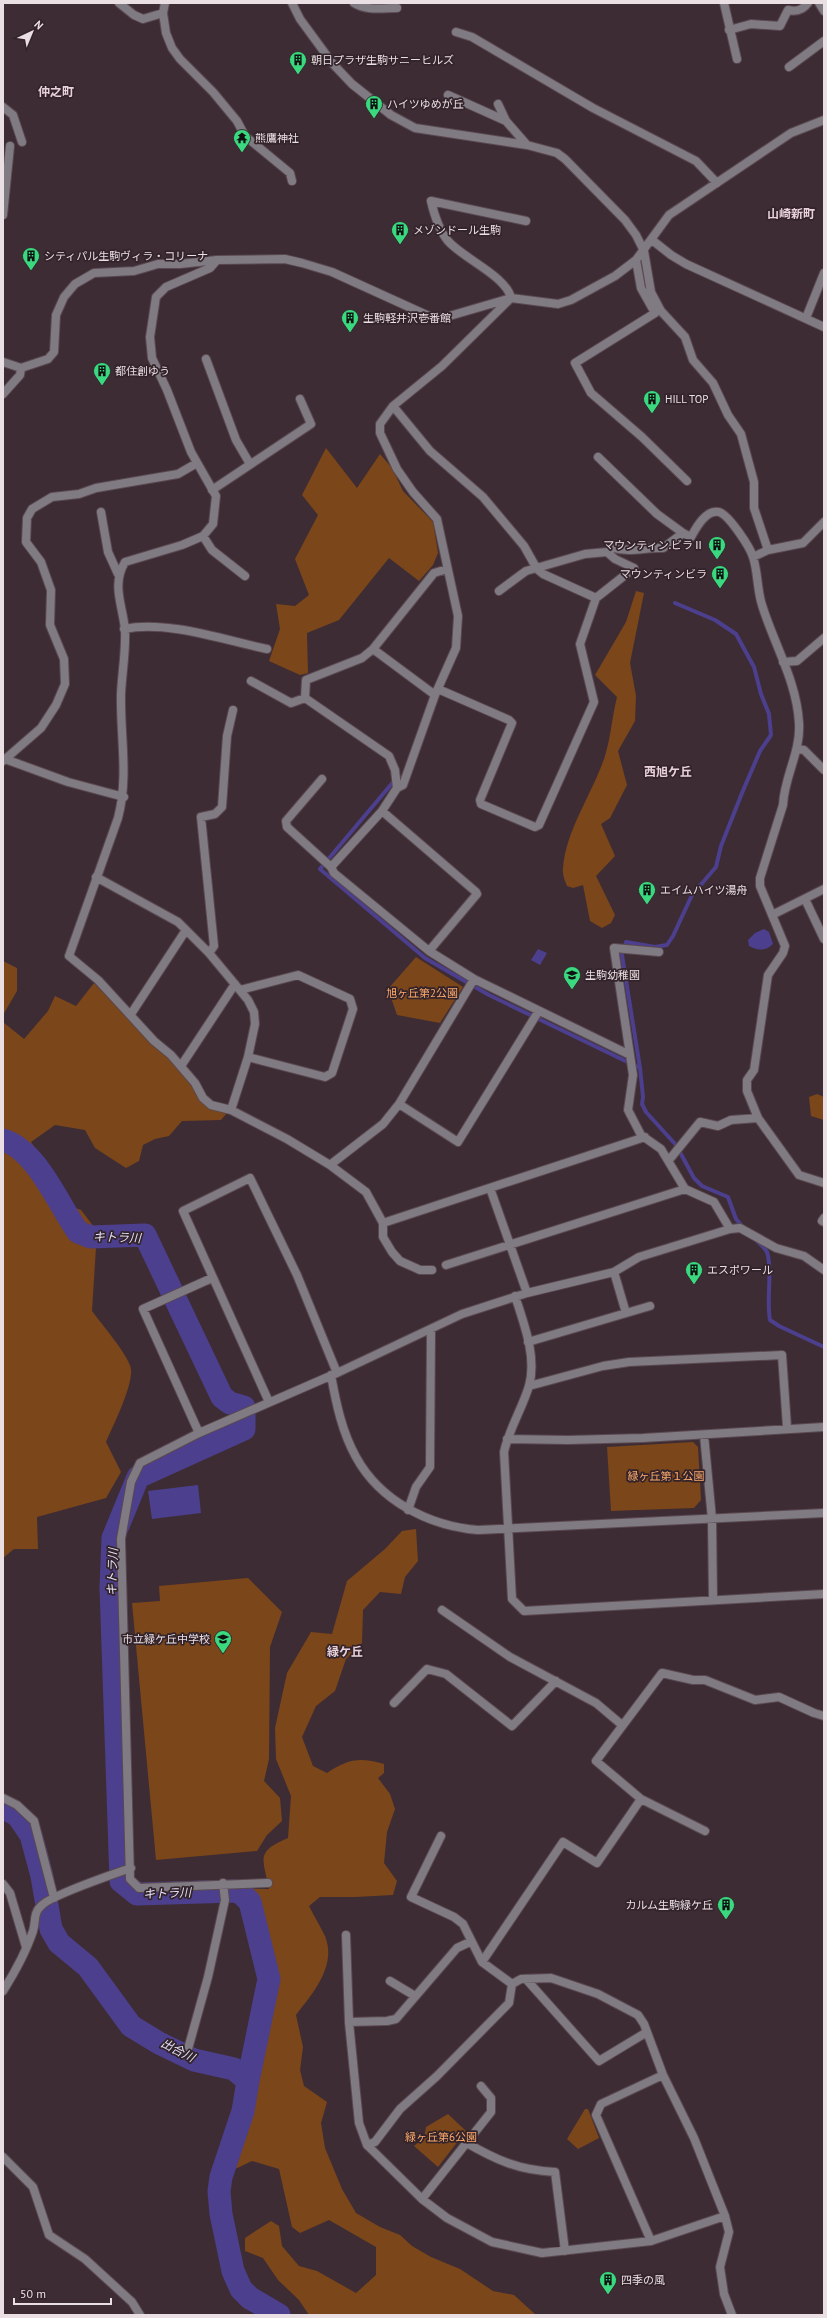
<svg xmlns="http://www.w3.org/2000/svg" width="827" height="2318" font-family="'PT Sans','Noto Sans JP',sans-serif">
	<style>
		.green { fill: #7b4619 }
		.water { fill: #4c3f8e }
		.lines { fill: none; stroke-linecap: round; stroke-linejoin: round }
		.stream { stroke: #4c3f8e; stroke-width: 4 }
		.river { stroke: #4c3f8e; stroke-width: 23 }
		.pedestrian-casing { stroke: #5a4950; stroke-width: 10 }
		.minor-casing { stroke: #5a4950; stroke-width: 10 }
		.pedestrian { stroke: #807b82; stroke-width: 8 }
		.minor { stroke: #807b82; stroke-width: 8 }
		.labels { text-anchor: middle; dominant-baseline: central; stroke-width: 3.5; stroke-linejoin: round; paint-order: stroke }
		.poi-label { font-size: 11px; fill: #eadfe3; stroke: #33232a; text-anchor: start }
		.park-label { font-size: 11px; fill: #fca96b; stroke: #33232a }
		.neighbourhood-label { font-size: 12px; font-weight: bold; fill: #e8d1da; stroke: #33232a }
		.water-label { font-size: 12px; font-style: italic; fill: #e1e0f7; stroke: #33232a }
	</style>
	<rect width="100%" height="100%" fill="#3e2c34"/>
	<path class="green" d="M326,448l31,40 23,-34 12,14 11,23 30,31 5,31 -5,12 -14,16 -30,-23 -50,62 -32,13 1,40 -8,2 -31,-14 11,-32 -4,-25 19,2 14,-11 -14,-36 23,-44 -16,-20z
		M636,591l8,2 -14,70 6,33 -1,25 -17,30 9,34 -17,33 -9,6 14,32 -19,20 19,39 -4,8 -9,5 -12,-7 -7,-36 -10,3 -6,-2c-2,-5 -5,-12 -4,-18 3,-39 30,-75 42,-112 6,-20 7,-39 12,-59l-22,-22 31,-53z
		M416,957l47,30 -23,36 -43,-8 -9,-26z
		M3,961l14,7v23l-14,24z
		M94,983l58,62 16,13 26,29 7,15 26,11 -6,7 -39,1 -13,15 -14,3 -12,6 -4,16 -13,7 -31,-20 -10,-18 -30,-5 -24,17 21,32 15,31 14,5 16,21 -5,80c8,11 38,46 39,58 2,17 -18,57 -25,73l15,30 -15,26 -69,19 1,32h-24l-11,9v-536l21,17 24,-28 7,-15 21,10z
		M817,1094l7,3v23l-13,-4 -2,-19z
		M693,1442l5,5 3,53 -7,8 -83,3 -4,-64z
		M416,1529l2,32 -13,16 -4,17 -21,-2 -17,18 -1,33 -16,16 -11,32 -19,15 -14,31 11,29 14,7c21,-14 32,-16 57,-9v9l-6,5 12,16 5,15 -8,23 -3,31 13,18 -4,14 -38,2h-35l-11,9c5,10 11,20 16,30 12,30 -12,57 -29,79l7,32 -3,23 4,16 23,16 -6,21 4,25 17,41 14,24 24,14 20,8 12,11 19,11 29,12 33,22 21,4 22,20h-227l-10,-15 -21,-20 -15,-22 -18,-7v-13l26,-17 8,5 3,20 17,20 18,5 39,22 20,-18v-28l-47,-27 -29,13 -8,-6 -13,-58 -27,-8 -21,10 19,-70 24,-119 -9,-47 -13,-46h17c-6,-31 -14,-37 19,-51l3,-42 -15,-37 -1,-31 12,-55 24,-41 21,2 15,-53 38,-32 17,-18z
		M248,1578l34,34 -12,35 -1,112 -5,22 16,17 2,23 -15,14 -10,16 -101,9 -24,-257 28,-2 -1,-15z
		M585,2109h3l11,29 -21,11 -11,-10z
		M448,2114l18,17 -28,36 -24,-21 10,-8 2,-11z"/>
	<path class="water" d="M764,929l5,3 4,12c-7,7 -15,7 -24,2l-1,-6 7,-7z
		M538,949l9,4 -7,12 -9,-5z
		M198,1485l3,28 -49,6 -4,-28z"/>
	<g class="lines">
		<path class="stream" d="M675,603l40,17 21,14 18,33 7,27 8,20 2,21 -11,16 -18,42 -21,53 -5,21 -24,28 -19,41 -6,9 -12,2 -29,-5 -4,13 18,113 3,29 -1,7 4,8 30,33 18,33 8,8 26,11 8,22 7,8
			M394,781l-74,88 105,89 64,37 151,73
			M756,1240c4,4 9,8 11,12 6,17 -1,47 3,68l9,6 45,21"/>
		<path class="river" d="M3,1140c34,10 55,64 75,92l13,5 54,-2 77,162 8,6 14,4v22l-106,48 -25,61 -2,49 10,294 16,13 97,-3 7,2 9,9 19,77 -21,102
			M3,1807l15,9 13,19 11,41 9,53 8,14 29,24 43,59 28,17 35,17 40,9 14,12 -5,30 -22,66 -2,14 2,23 12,57 8,18 9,9 29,17"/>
		<defs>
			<path id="pedestrian" d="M724,3l13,56"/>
			<path id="minor" d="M119,3l15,12 9,4 20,-6 2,-10
				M292,3l8,16 33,45 19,20 39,31 24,13 112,17
				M354,3c12,8 29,5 43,5
				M819,3l5,8
				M163,13l3,20 6,15 8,11 33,33 24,29 8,15 45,37 2,8
				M729,30l22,-6 29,2 8,-16c9,2 15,0 20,-7
				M456,32l16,5 121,71 103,53 21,22
				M789,67l35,-26
				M448,95l58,26
				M498,104l8,17 21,24 30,8 8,6 60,61 11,15 8,16 7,41 10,19 24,26 8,23 20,23 15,32 13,19 13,48v26l14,42 -15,7
				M3,107l10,8 9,27
				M3,215l7,-69
				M652,240l19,15 15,9 138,63
				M636,260l5,28 14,25 -80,50 16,30 51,44 45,44
				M806,318l18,-45
				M206,359l30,81 14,24
				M3,362l18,6 27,-9 6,-7 2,-37 8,-18 11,-13 19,-11 40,-2 24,-7h22l37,-4
				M3,394l17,-19 1,-7
				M393,406l37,45 53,46 41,49 13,23 6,5 53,24 -16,46 14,58 -55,123 -4,2 -54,-23 -1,-4 32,-77 -3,-3 -71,-31
				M598,457l59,57 26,19
				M212,490l99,-66 -11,-25
				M101,512l7,40 10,22
				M203,536l9,14 33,26
				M768,550l35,-7 21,-21
				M499,591l27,-20 59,-17 22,-2 6,-4c18,5 33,-1 50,0l20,-15 8,4c5,-9 15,-28 28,-25 10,3 31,35 34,45 5,15 4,33 9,48 12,39 35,77 37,118 2,29 -15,54 -16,82l-23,73v8l25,60 -2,7 -15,22 -14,95 -7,10v11l11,27 41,57 25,8
				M596,598l38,-30 -19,-9 -8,-7
				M124,629c43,-9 100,11 143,20
				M373,649l62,46
				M783,662l14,-1 27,-23
				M251,681l40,22 14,-5
				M798,749l6,1 20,20
				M5,759l63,23 56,15
				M3,761l38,-33 15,-23 9,-21 -1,-25 -14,-34 1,-35 -10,-28 -15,-20 1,-24 5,-9 20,-12 27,-3 17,-6 82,-14 19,-11
				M322,779l-36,42 1,6 44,40 3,6 95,78 45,28 156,76 3,20 -5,35 13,25 20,14 24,40 29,13 16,27 10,-1 36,20 28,8 20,14
				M397,788l-2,-18 -6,-14 -84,-58 1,-18 56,-22 11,-9 61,-76 13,-4
				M382,811l94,81 1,2 -48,57
				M331,867l51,-56 15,-23 6,-3 32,-90 21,-47 2,-32 -21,-97 -24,-27 -16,-23 -17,-36v-9l13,-18 49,-40 69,-68c-5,-22 -47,-39 -63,-57 -9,-11 -14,-27 -17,-40l95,20
				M96,877l82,45 31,31 39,47 6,12 1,12 -7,33 -17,53
				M805,899l19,40
				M772,915l52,-26
				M209,953l5,-7 -13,-129 14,-3 7,-7 5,-71 6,-26
				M240,990l58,-15 52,24 3,10 -21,64 -7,4 -77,-20
				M131,1014l55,-84
				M630,1055l-16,-107 45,4
				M181,1066l54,-82
				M399,1104l59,38 80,-130
				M669,1160l31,-38 18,4 13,-6 27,-2
				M330,1165l53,-41 16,-20 75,-125
				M824,1218l-2,3 2,1
				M383,1223l262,-86
				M446,1265l239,-76
				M432,1270h-12l-20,-9 -8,-9 -9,-15v-14l-17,-31 -36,-27 -43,-26 -56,-29 -20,-5 -8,-7 -8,-15 -24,-28 -17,-14 -56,-61 -29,-24 49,-138c11,-42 2,-82 3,-124 1,-22 5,-42 4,-64 -2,-24 -14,-45 0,-68l57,-17 21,-9 10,-12 3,-28 -25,-44 -24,-62 -15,-32 -2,-21 6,-40 10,-10 44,-19 7,-8 68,-1 17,4 30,9 99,45h15l65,-19 47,6 13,-4 44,-24 21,-16 33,-45 122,-82 33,-13
				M614,1272l12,41
				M527,1293l87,-21 25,-15 91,-28
				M515,1296c9,28 22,61 14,90 -7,23 -20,43 -25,66l8,147 12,12 300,-17
				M528,1342l122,-36
				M331,1375c5,28 11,57 25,82 24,44 73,69 122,73l346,-17
				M529,1386l74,-20 26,-4 153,-7 5,72
				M269,1402l-86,-191 67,-33 47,97 40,98
				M199,1433l-56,-124 69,-31
				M704,1435l8,84 1,80
				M507,1439l61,1 75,-2 181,-11
				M408,1510l8,-23 14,-20 1,-137
				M442,1610l68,47 86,46 26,22
				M394,1703l33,-34 19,5 66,52 44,-45
				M3,1798l14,7 17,16 20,77
				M705,1831l-64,-32 -45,-38 66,-88 31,7h12l50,20 24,-3 35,16 10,3
				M441,1836l-30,61 43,20 9,7 19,38 30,22
				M268,1883l-129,5 -9,-9 -9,-340 10,-57 9,-19 59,-30 138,-60 125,-59 65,-21 -37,-105
				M3,1884l7,9 16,54
				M346,1935l3,87 10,101 8,22 55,54 25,19 45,24 50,11 109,-12 74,-25
				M482,1962l81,-120 34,21 44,-64
				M526,1979l73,82 48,-29
				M390,1981l25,15
				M512,1984l9,-5 30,-1 47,16 40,21 6,9 19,51 31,63 31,78 4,16 -9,35 4,27 8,21
				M3,1991c12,-19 23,-39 30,-60 3,-9 0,-18 8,-25 10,-11 73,-32 90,-38
				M349,2022l38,-1 9,-2 61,-71 13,-6
				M188,2049l20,-72 17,-77 -2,-17
				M465,2142c31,18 53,28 90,30l10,79
				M367,2145l8,-3 25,-33 37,-33 72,-73 3,-19
				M3,2157l30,30 16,48 36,24 47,43 8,13
				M422,2199l69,-87v-14l-10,-12
				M651,2241l-55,-126 5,-11 62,-29"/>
		</defs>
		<use href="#pedestrian" class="pedestrian-casing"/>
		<use href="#minor" class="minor-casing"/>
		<use href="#pedestrian" class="pedestrian"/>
		<use href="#minor" class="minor"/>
	</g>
	<defs>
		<symbol id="building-pin" viewBox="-11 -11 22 30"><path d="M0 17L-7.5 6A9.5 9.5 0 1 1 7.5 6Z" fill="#3ad87f" stroke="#33232a"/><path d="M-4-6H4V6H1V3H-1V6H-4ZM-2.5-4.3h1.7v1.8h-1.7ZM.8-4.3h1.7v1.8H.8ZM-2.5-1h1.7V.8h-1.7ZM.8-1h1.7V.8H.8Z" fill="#111"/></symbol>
		<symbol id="temple-pin" viewBox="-11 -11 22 30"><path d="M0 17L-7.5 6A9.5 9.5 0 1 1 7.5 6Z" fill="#3ad87f" stroke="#33232a"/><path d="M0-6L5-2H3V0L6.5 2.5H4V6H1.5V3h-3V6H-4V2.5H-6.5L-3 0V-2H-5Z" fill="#111"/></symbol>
		<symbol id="school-pin" viewBox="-11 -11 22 30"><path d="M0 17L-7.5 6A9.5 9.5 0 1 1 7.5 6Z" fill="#3ad87f" stroke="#33232a"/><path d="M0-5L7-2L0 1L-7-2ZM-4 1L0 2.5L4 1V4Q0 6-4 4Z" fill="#111"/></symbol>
	</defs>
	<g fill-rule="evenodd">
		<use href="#building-pin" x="288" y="50" width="20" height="27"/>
		<use href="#building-pin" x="364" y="94" width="20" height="27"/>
		<use href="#temple-pin" x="232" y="128" width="20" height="27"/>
		<use href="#building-pin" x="390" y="220" width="20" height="27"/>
		<use href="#building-pin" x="21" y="246" width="20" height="27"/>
		<use href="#building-pin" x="340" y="308" width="20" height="27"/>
		<use href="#building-pin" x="92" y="361" width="20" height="27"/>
		<use href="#building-pin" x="642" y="389" width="20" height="27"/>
		<use href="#building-pin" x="707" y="535" width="20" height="27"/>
		<use href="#building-pin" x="710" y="564" width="20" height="27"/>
		<use href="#building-pin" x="637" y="880" width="20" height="27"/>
		<use href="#school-pin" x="562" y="965" width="20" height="27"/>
		<use href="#building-pin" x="684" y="1260" width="20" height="27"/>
		<use href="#school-pin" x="213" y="1629" width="20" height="27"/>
		<use href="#building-pin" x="716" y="1895" width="20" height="27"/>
		<use href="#building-pin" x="598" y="2270" width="20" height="27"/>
	</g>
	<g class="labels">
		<g class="poi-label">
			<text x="311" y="60">朝日プラザ生駒サニーヒルズ</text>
			<text x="387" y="104">ハイツゆめが丘</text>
			<text x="255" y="138">熊鷹神社</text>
			<text x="413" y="230">メゾンドール生駒</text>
			<text x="44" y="256">シティパル生駒ヴィラ・コリーナ</text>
			<text x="363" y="318">生駒軽井沢壱番館</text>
			<text x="115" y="371">都住創ゆう</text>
			<text x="665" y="399">HILL TOP</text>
			<text x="704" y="545" text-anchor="end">マウンティン.ビラⅡ</text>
			<text x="707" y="574" text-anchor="end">マウンティンビラ</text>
			<text x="660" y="890">エイムハイツ湯舟</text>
			<text x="585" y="975">生駒幼稚園</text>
			<text x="707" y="1270">エスポワール</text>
			<text x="210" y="1639" text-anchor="end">市立緑ケ丘中学校</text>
			<text x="713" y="1905" text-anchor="end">カルム生駒緑ケ丘</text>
			<text x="621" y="2280">四季の風</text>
		</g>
		<g class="park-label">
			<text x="422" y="993">旭ヶ丘第2公園</text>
			<text x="666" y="1476">緑ヶ丘第１公園</text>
			<text x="441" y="2137">緑ヶ丘第6公園</text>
		</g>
		<g class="neighbourhood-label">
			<text x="56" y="91">仲之町</text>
			<text x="791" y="213">山崎新町</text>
			<text x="668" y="771">西旭ケ丘</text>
			<text x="345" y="1651">緑ケ丘</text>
		</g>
		<g class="water-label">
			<text transform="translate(117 1237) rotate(2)">キトラ川</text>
			<text transform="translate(112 1572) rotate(-88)">キトラ川</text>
			<text transform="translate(167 1893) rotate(-2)">キトラ川</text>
			<text transform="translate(178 2050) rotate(27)">出合川</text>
		</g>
	</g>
	<rect width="827" height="2318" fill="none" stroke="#eadfe3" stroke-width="8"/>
	<g transform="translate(32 32) rotate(44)" stroke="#33232a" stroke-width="3" paint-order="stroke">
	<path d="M0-3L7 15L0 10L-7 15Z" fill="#eadfe3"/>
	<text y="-6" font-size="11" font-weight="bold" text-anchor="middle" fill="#eadfe3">N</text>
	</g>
	<path d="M14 2298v6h97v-6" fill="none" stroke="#eadfe3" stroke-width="2"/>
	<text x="20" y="2298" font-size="12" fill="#eadfe3" stroke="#33232a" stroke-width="3" paint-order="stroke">50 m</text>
</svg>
